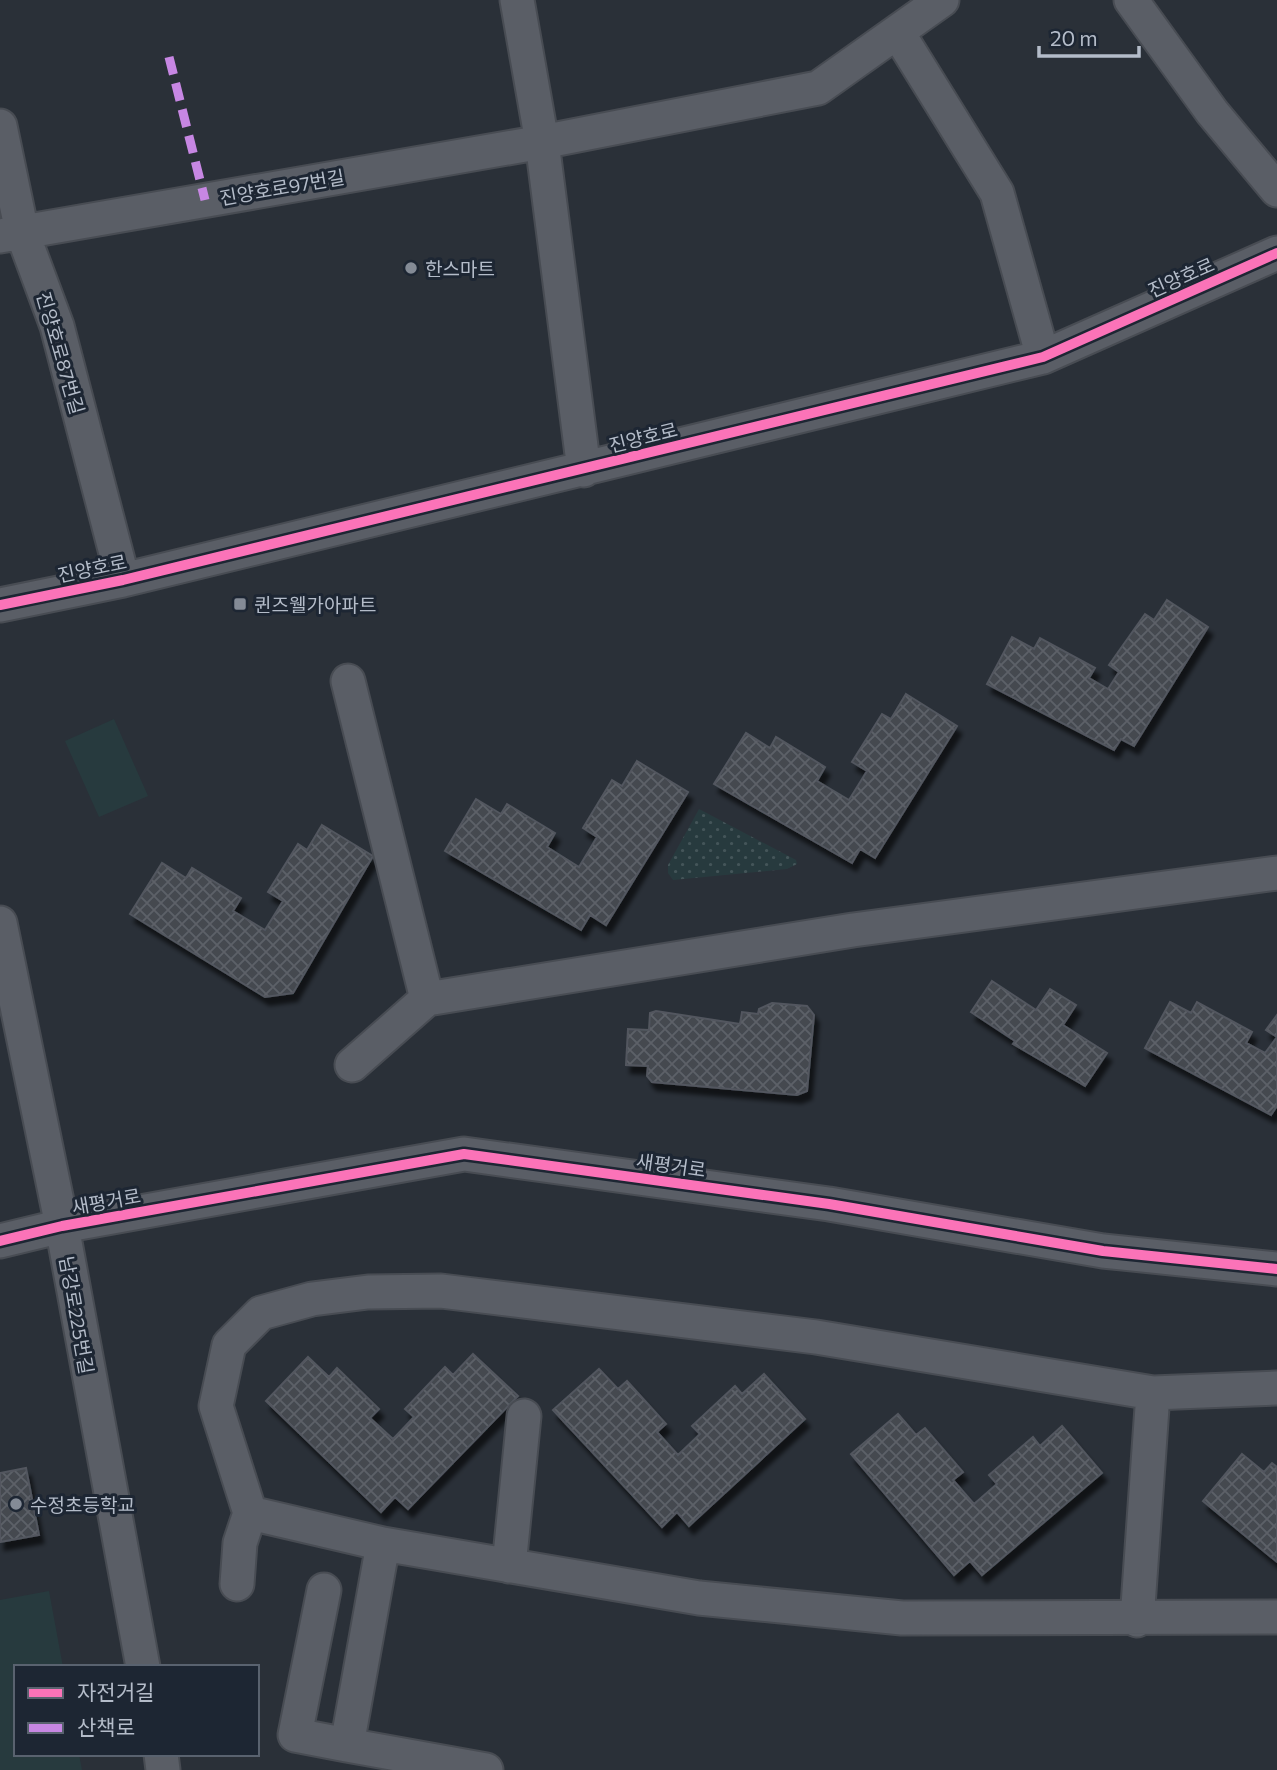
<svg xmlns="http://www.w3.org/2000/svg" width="1277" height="1770" font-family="Commissioner,'Noto Sans KR',sans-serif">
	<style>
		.park { fill: url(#park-dots) }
		.pitch { fill: #273a3e }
		.building { fill: url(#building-cross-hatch); stroke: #52575f; stroke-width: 2; filter: url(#shadow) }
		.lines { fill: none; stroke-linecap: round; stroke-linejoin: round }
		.minor-casing { stroke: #484c53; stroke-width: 37 }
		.minor { stroke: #5a5e66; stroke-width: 33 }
		.quiet { stroke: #c787e3; stroke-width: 9; stroke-dasharray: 18 9; stroke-linecap: butt }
		.cycleway-casing { stroke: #1d2633; stroke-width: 15 }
		.cycleway { stroke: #fb73b8; stroke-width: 10 }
		.poi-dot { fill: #848b96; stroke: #1d2633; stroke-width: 2.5 }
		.labels { text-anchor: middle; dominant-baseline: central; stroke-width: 6; stroke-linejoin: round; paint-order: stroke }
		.street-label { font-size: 19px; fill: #b4bcc9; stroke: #1d2633 }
		.poi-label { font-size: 19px; fill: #b4bcc9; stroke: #1d2633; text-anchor: start }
	</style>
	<defs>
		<pattern id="park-dots" width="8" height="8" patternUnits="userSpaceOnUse" patternTransform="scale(1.75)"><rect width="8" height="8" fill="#273a3e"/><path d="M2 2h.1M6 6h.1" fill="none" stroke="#445559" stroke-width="1.8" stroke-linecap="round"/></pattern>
		<pattern id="building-cross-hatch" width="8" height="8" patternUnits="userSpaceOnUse" patternTransform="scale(1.75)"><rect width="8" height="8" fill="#444950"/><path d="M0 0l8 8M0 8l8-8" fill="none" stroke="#5d6168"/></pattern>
		<filter id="shadow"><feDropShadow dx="4.5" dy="8" stdDeviation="2" flood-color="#0009"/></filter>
	</defs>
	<rect width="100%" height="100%" fill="#2a3038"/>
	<path class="park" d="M699,809l97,51 1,4 -10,5 -114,11 -5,-7v-8z"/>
	<path class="pitch" d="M114,719l34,77 -49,21 -34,-76z
		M49,1591l14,76h-47v87h63l3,16h-82v-170z"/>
	<path class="building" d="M1167,600l41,27 -74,119 -13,-7 -7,11 -127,-66 25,-47 22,12 6,-11 55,30 -6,10 19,11 11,-17 -10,-7 36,-51 9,6z
		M906,694l51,32 -82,132 -15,-9 -8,14 -138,-79 32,-51 24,15 6,-11 49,30 -8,14 32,19 18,-29 -15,-9 30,-48 9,5z
		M637,761l51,31 -82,133 -16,-10 -9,15 -136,-79 31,-52 25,15 6,-10 48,29 -8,14 32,20 18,-30 -14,-9 29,-48 10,6z
		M322,825l51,31 -80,137 -28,4 -135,-83 32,-51 24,15 6,-10 49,30 -8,13 32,19 18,-29 -15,-9 30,-48 9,6z
		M992,981l44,29 14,-21 26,16 -13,20 44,28 -22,33 -72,-42 2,-3 -44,-29z
		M1170,1002l21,11 6,-11 55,30 -6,11 19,10 12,-16 -11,-7 11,-15v91l-6,9 -126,-67z
		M772,1003l35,3 7,9 -7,76 -10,4 -145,-13 -5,-6 1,-10 -22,-1 2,-36 21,1 1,-17 6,-2 84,13 2,-12 16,2 1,-5z
		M473,1354l45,42 -110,113 -13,-12 -14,15 -115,-111 42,-44 21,20 8,-9 42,41 -9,9 23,21 21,-22 -9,-8 40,-42 8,8z
		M599,1369l19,20 9,-8 39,43 -9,8 21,23 22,-21 -8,-8 43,-40 7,8 22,-20 41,45 -116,107 -12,-14 -15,15 -109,-117z
		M898,1414l18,21 9,-7 38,44 -10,8 21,24 23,-20 -8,-9 44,-38 7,9 22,-20 40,47 -120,102 -12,-14 -16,14 -103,-121z
		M1242,1454l22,18 8,-9 5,4v95l-74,-61z
		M26,1468l13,67 -39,7v-69z"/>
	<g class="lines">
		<defs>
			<path id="minor" d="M517,0l25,142 42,328
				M1131,0l81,112 65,78
				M898,33l99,160 46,164
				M0,126l22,106 35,94 66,254
				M0,236l542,-94 276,-54 124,-88
				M0,605l123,-25 920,-223 234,-104
				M348,681l79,318
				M0,923l62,303 81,441
				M352,1065l75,-66 426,-69 424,-57
				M0,1241l62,-15 402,-72 365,50 274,47 174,18
				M250,1513l-34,-107 13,-61 32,-32 51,-14 56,-7 73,-1 375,46 337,56 124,-5
				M509,1566l15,-150
				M237,1584l3,-41 10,-30 133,31
				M324,1590l-29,145 52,10
				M1137,1620l16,-227
				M161,1754l2,16
				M486,1770l-139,-25 36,-201 316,54 203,20 375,-1"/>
		</defs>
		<use href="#minor" class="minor-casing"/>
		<use href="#minor" class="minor"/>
		<path class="quiet" d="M169,57l36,143"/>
		<defs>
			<path id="cycleway" d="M0,605l123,-25 920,-223 234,-104
				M0,1241l62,-15 402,-72 365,50 274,47 174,18"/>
		</defs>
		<use href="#cycleway" class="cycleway-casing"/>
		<use href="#cycleway" class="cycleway"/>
	</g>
	<g class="poi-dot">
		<circle cx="411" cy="268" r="7"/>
		<rect x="233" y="597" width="14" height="14" rx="3.5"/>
		<circle cx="16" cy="1504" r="7"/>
	</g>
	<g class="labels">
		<g class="street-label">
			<text transform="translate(282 187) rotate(-10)">진양호로97번길</text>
			<text transform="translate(1181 277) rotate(-24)">진양호로</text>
			<text transform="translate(61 353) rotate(74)">진양호로87번길</text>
			<text transform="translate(643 437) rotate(-14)">진양호로</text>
			<text transform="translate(92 568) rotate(-12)">진양호로</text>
			<text transform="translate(671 1165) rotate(8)">새평거로</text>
			<text transform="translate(106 1201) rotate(-10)">새평거로</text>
			<text transform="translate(77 1315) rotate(80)">남강로225번길</text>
		</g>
		<g class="poi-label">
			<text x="425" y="268">한스마트</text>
			<text x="254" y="604">퀸즈웰가아파트</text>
			<text x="30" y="1504">수정초등학교</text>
		</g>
	</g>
	<rect x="14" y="1665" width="245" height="91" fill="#1d2633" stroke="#59626f" stroke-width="2"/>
	<rect x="28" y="1688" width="35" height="10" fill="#fb73b8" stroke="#59626f" stroke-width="2"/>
	<text x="77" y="1700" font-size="21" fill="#b4bcc9">자전거길</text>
	<rect x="28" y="1723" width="35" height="10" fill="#c787e3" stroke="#59626f" stroke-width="2"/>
	<text x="77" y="1735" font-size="21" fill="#b4bcc9">산책로</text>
	<path d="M1039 46v10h100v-10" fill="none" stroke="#b4bcc9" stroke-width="3.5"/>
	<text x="1050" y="46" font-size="21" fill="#b4bcc9" stroke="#1d2633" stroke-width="5" paint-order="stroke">20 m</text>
</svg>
